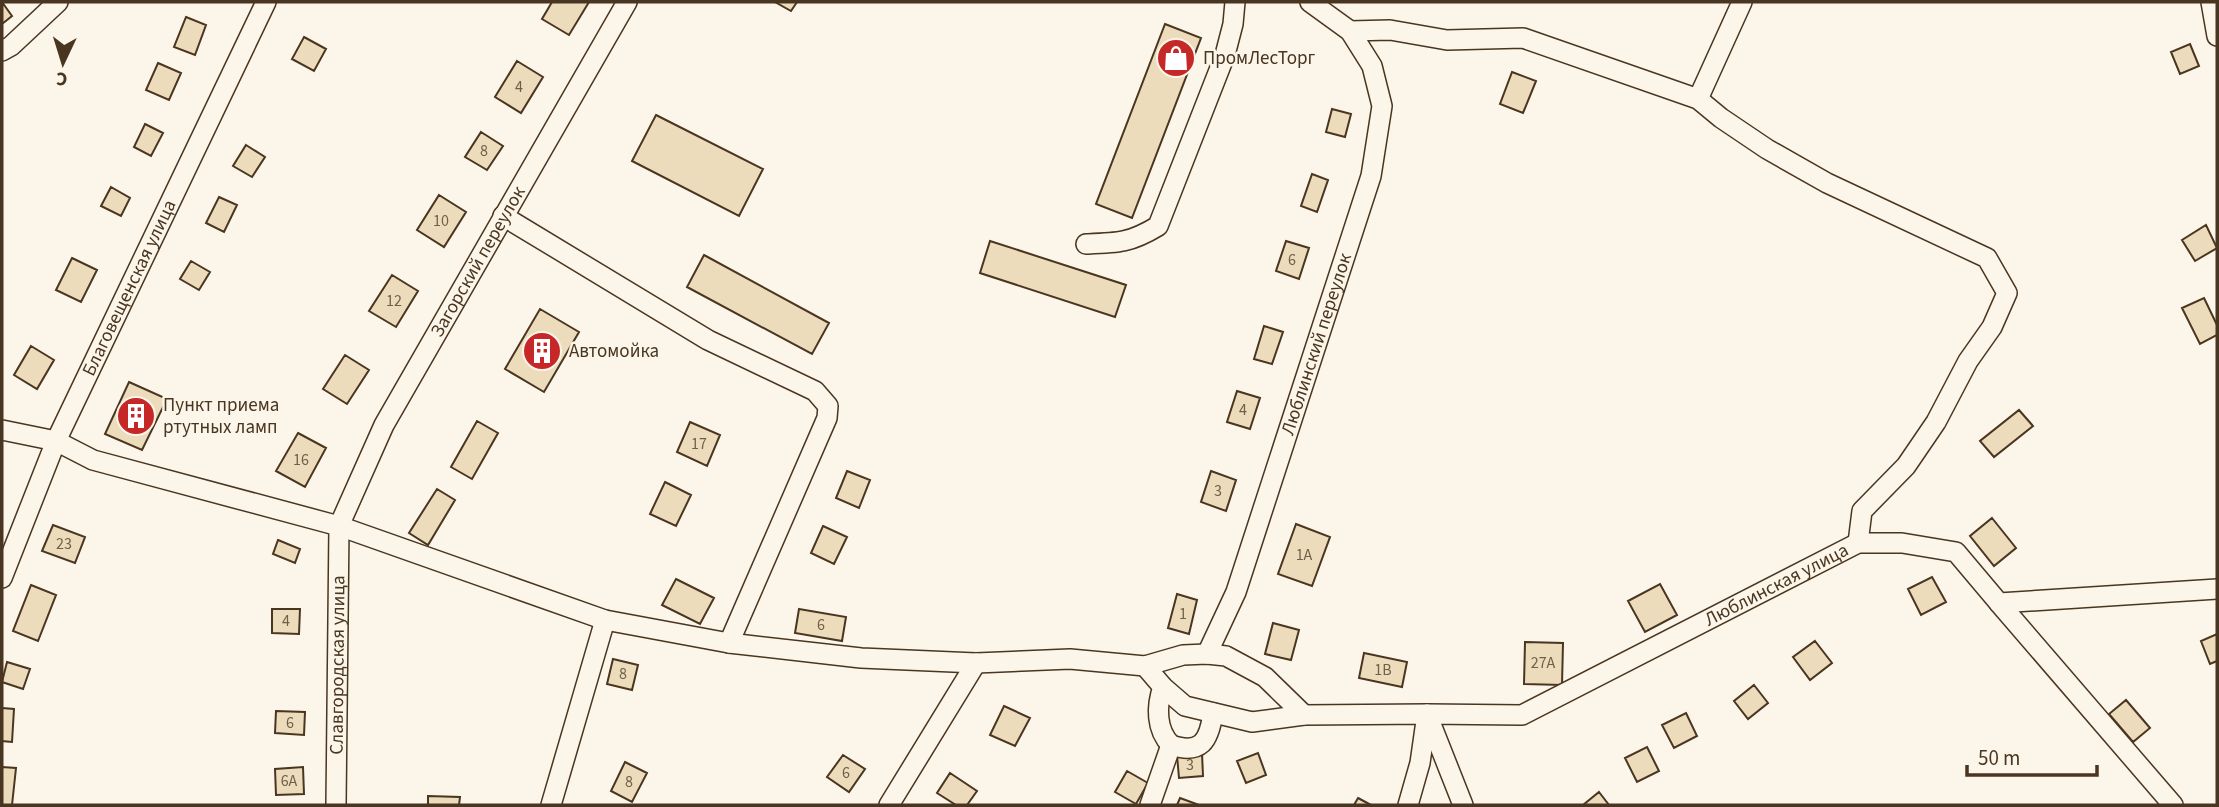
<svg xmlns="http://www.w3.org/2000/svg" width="2219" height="807" font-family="'Source Sans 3',sans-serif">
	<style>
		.building { fill: #ecdcbc; stroke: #4a3520; stroke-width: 2 }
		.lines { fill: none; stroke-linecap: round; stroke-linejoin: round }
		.minor-casing { stroke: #4a3520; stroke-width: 22 }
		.minor { stroke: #fbf6e9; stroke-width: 19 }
		.labels { text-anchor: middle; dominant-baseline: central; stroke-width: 5; stroke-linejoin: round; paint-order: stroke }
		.number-label { font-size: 16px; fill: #725f47 }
		.poi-label { font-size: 19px; fill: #4a3520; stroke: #fbf6e9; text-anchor: start }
		.street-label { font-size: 19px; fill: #4a3520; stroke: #fbf6e9 }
	</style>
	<rect width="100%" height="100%" fill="#fbf6e9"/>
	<path class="building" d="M2,2l10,14 -10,8z
		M552,2h37l-20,33 -27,-16z
		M775,2h22l-6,9z
		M186,17l20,8 -11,30 -21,-8z
		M1165,24l36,14 -69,180 -36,-14z
		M304,37l22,12 -12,22 -22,-12z
		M2190,44l9,22 -19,8 -9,-22z
		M517,61l26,16 -22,36 -26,-16z
		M158,63l23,10 -12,27 -23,-10z
		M1512,72l24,9 -13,32 -23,-9z
		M1332,109l19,5 -6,23 -19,-5z
		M656,115l107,54 -24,47 -107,-55z
		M145,124l18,9 -12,23 -17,-9z
		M481,132l22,14 -16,24 -22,-13z
		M246,145l19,12 -13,20 -19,-11z
		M1312,174l16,6 -11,32 -16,-6z
		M111,187l19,11 -9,18 -20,-10z
		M439,195l27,17 -22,35 -27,-17z
		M219,197l18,8 -13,27 -18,-9z
		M2206,225l11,23 -22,13 -13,-21z
		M990,241l136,44 -11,32 -135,-44z
		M1286,241l23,7 -10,31 -23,-8z
		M704,255l125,68 -17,31 -125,-67z
		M72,258l25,12 -16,32 -25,-12z
		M191,261l19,11 -11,18 -19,-11z
		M392,275l26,16 -22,36 -27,-16z
		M2204,298l13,27v10l-17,9 -18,-36z
		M540,309l39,23 -35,60 -39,-23z
		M1264,326l19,6 -11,32 -18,-5z
		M31,346l23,14 -17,29 -23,-14z
		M345,355l24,15 -22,34 -24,-15z
		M129,382l38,17 -25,51 -37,-16z
		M1237,391l23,7 -10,31 -23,-7z
		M2019,410l14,16 -39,31 -14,-16z
		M477,421l21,12 -26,46 -21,-12z
		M690,422l30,13 -13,31 -30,-14z
		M298,433l28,15 -21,39 -29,-16z
		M847,471l23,9 -11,28 -23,-10z
		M1211,471l25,9 -10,31 -25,-9z
		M665,482l26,13 -15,31 -26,-12z
		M437,489l18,11 -27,45 -19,-12z
		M1992,518l24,30 -22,18 -24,-30z
		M1296,524l34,13 -18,49 -34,-12z
		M53,525l32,12 -10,26 -33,-12z
		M823,526l24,11 -13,27 -23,-11z
		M278,540l22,9 -5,14 -22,-9z
		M1932,577l14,25 -25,13 -13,-26z
		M676,579l38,19 -14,26 -38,-19z
		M1660,584l17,31 -32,17 -17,-31z
		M31,585l25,10 -18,46 -25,-10z
		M1177,594l20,6 -8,34 -21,-6z
		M272,609h28l-1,25 -27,-1z
		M799,609l47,8 -4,24 -47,-8z
		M1273,623l26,7 -8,30 -26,-6z
		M2217,634v27l-7,3 -9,-23z
		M1815,641l17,22 -22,17 -17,-23z
		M1525,642l38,1 -1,42 -38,-1z
		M1364,653l43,9 -5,25 -43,-9z
		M613,659l25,6 -6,25 -25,-6z
		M7,662l23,7 -7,20 -21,-7z
		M1754,685l14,18 -20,16 -14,-18z
		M2126,700l24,28 -17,14 -24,-28z
		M1004,706l26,12 -15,28 -25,-11z
		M2,708l12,1 -2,33 -10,-1z
		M276,711l29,1 -1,23 -29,-2z
		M1686,713l11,23 -23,12 -12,-23z
		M1647,747l12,24 -22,11 -12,-24z
		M1202,753l1,23 -24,2 -2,-23z
		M1258,753l8,22 -20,8 -9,-22z
		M843,755l22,14 -16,23 -22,-15z
		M625,762l22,11 -15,29 -21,-11z
		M2,767l14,1 -4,37h-10z
		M303,767l1,27 -28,1 -1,-26z
		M1127,771l21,12 -12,21 -21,-12z
		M950,773l27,18 -10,14h-11l-19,-12z
		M1599,792l10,13h-26z
		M428,796l32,1 -1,8h-31z
		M1180,798l19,7h-22z
		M1358,798l13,7h-17z"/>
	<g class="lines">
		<defs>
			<g id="minor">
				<path d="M2211,2l6,34"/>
				<path d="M1350,31l40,-1 57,10 76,-2 175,61 23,19 46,31 60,34 160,75 20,35 -15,34 -24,34 -32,61 -30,44 -44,45 -4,32"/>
				<path d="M2,51l9,-5 47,-44"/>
				<path d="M1698,99l44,-97"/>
				<path d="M503,216l205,124 107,51 13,15 -1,12 -98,225"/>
				<path d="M1086,244c32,-1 44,-1 72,-18l67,-171 8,-31 2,-22"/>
				<path d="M2,430l54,11 37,19 246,66 266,94 124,23 132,15 115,5 94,-4 75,7 38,-11 24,-1 19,2 39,21 39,38"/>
				<path id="s1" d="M2,578l54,-137 210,-439"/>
				<path d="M1999,603l174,202"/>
				<path id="s2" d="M1207,654l29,-62 135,-416 11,-70 -10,-40 -22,-35 -40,-29"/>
				<path d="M1145,666l18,21 22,19 67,16 52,-7 123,-1 36,91"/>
				<path d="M1163,687c-7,19 -7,43 8,58"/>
				<path id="s3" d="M336,805l3,-279 45,-101 243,-423"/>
				<path d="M551,805l54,-185"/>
				<path d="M889,805l87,-142"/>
				<path d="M1150,805l21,-60c30,10 38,-4 42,-32"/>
				<path id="s4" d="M1408,805l12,-42 7,-49 95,1 336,-172h44l54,9 43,51 218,-14"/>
			</g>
		</defs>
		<use href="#minor" class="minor-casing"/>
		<use href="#minor" class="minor"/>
	</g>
	<defs>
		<symbol id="shop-disc" viewBox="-11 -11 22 22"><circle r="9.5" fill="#c62828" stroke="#fbf6e9"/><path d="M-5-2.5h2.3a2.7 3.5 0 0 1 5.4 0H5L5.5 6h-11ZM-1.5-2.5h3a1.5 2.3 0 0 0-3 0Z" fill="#fff"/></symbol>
		<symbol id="building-disc" viewBox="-11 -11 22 22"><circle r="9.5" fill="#c62828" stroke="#fbf6e9"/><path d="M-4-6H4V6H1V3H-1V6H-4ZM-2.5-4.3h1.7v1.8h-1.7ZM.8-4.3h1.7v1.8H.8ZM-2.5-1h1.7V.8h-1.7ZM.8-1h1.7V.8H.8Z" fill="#fff"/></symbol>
	</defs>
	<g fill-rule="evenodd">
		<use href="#shop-disc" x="1154" y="36" width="44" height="44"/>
		<use href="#building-disc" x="520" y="329" width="44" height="44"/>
		<use href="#building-disc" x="114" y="394" width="44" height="44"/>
	</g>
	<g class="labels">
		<g class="number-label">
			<text x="519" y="87">4</text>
			<text x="484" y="151">8</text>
			<text x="441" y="221">10</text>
			<text x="1292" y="260">6</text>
			<text x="394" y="301">12</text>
			<text x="1243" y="410">4</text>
			<text x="699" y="444">17</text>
			<text x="301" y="460">16</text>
			<text x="1218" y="491">3</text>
			<text x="64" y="544">23</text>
			<text x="1304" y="555">1А</text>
			<text x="1183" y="614">1</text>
			<text x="286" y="621">4</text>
			<text x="821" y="625">6</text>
			<text x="1543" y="663">27А</text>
			<text x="1383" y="670">1В</text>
			<text x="623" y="674">8</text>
			<text x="290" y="723">6</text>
			<text x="1190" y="765">3</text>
			<text x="846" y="773">6</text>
			<text x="289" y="781">6А</text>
			<text x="629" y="782">8</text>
		</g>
		<g class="poi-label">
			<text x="1203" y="58">ПромЛесТорг</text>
			<text x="569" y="351">Автомойка</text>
			<text x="163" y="405">Пункт приема<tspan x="163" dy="22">ртутных ламп</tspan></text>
		</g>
		<g class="street-label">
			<text stroke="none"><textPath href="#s3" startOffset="578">Загорский переулок</textPath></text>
			<text stroke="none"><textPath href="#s1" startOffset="317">Благовещенская улица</textPath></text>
			<text stroke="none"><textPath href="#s2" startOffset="329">Люблинский переулок</textPath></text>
			<text stroke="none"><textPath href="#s4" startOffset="474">Люблинская улица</textPath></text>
			<text stroke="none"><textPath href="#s3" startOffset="140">Славгородская улица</textPath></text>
		</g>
	</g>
	<rect width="2219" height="807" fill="none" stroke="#4a3520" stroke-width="7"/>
	<g transform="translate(63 63) rotate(184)" stroke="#fbf6e9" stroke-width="5" paint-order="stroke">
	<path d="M0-5L12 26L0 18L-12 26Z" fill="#4a3520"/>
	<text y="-10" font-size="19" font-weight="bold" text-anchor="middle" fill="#4a3520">С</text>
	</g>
	<path d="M1967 765v10h130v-10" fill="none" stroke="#4a3520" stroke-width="3.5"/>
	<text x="1978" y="765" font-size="21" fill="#4a3520" stroke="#fbf6e9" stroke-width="5" paint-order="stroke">50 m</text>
</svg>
